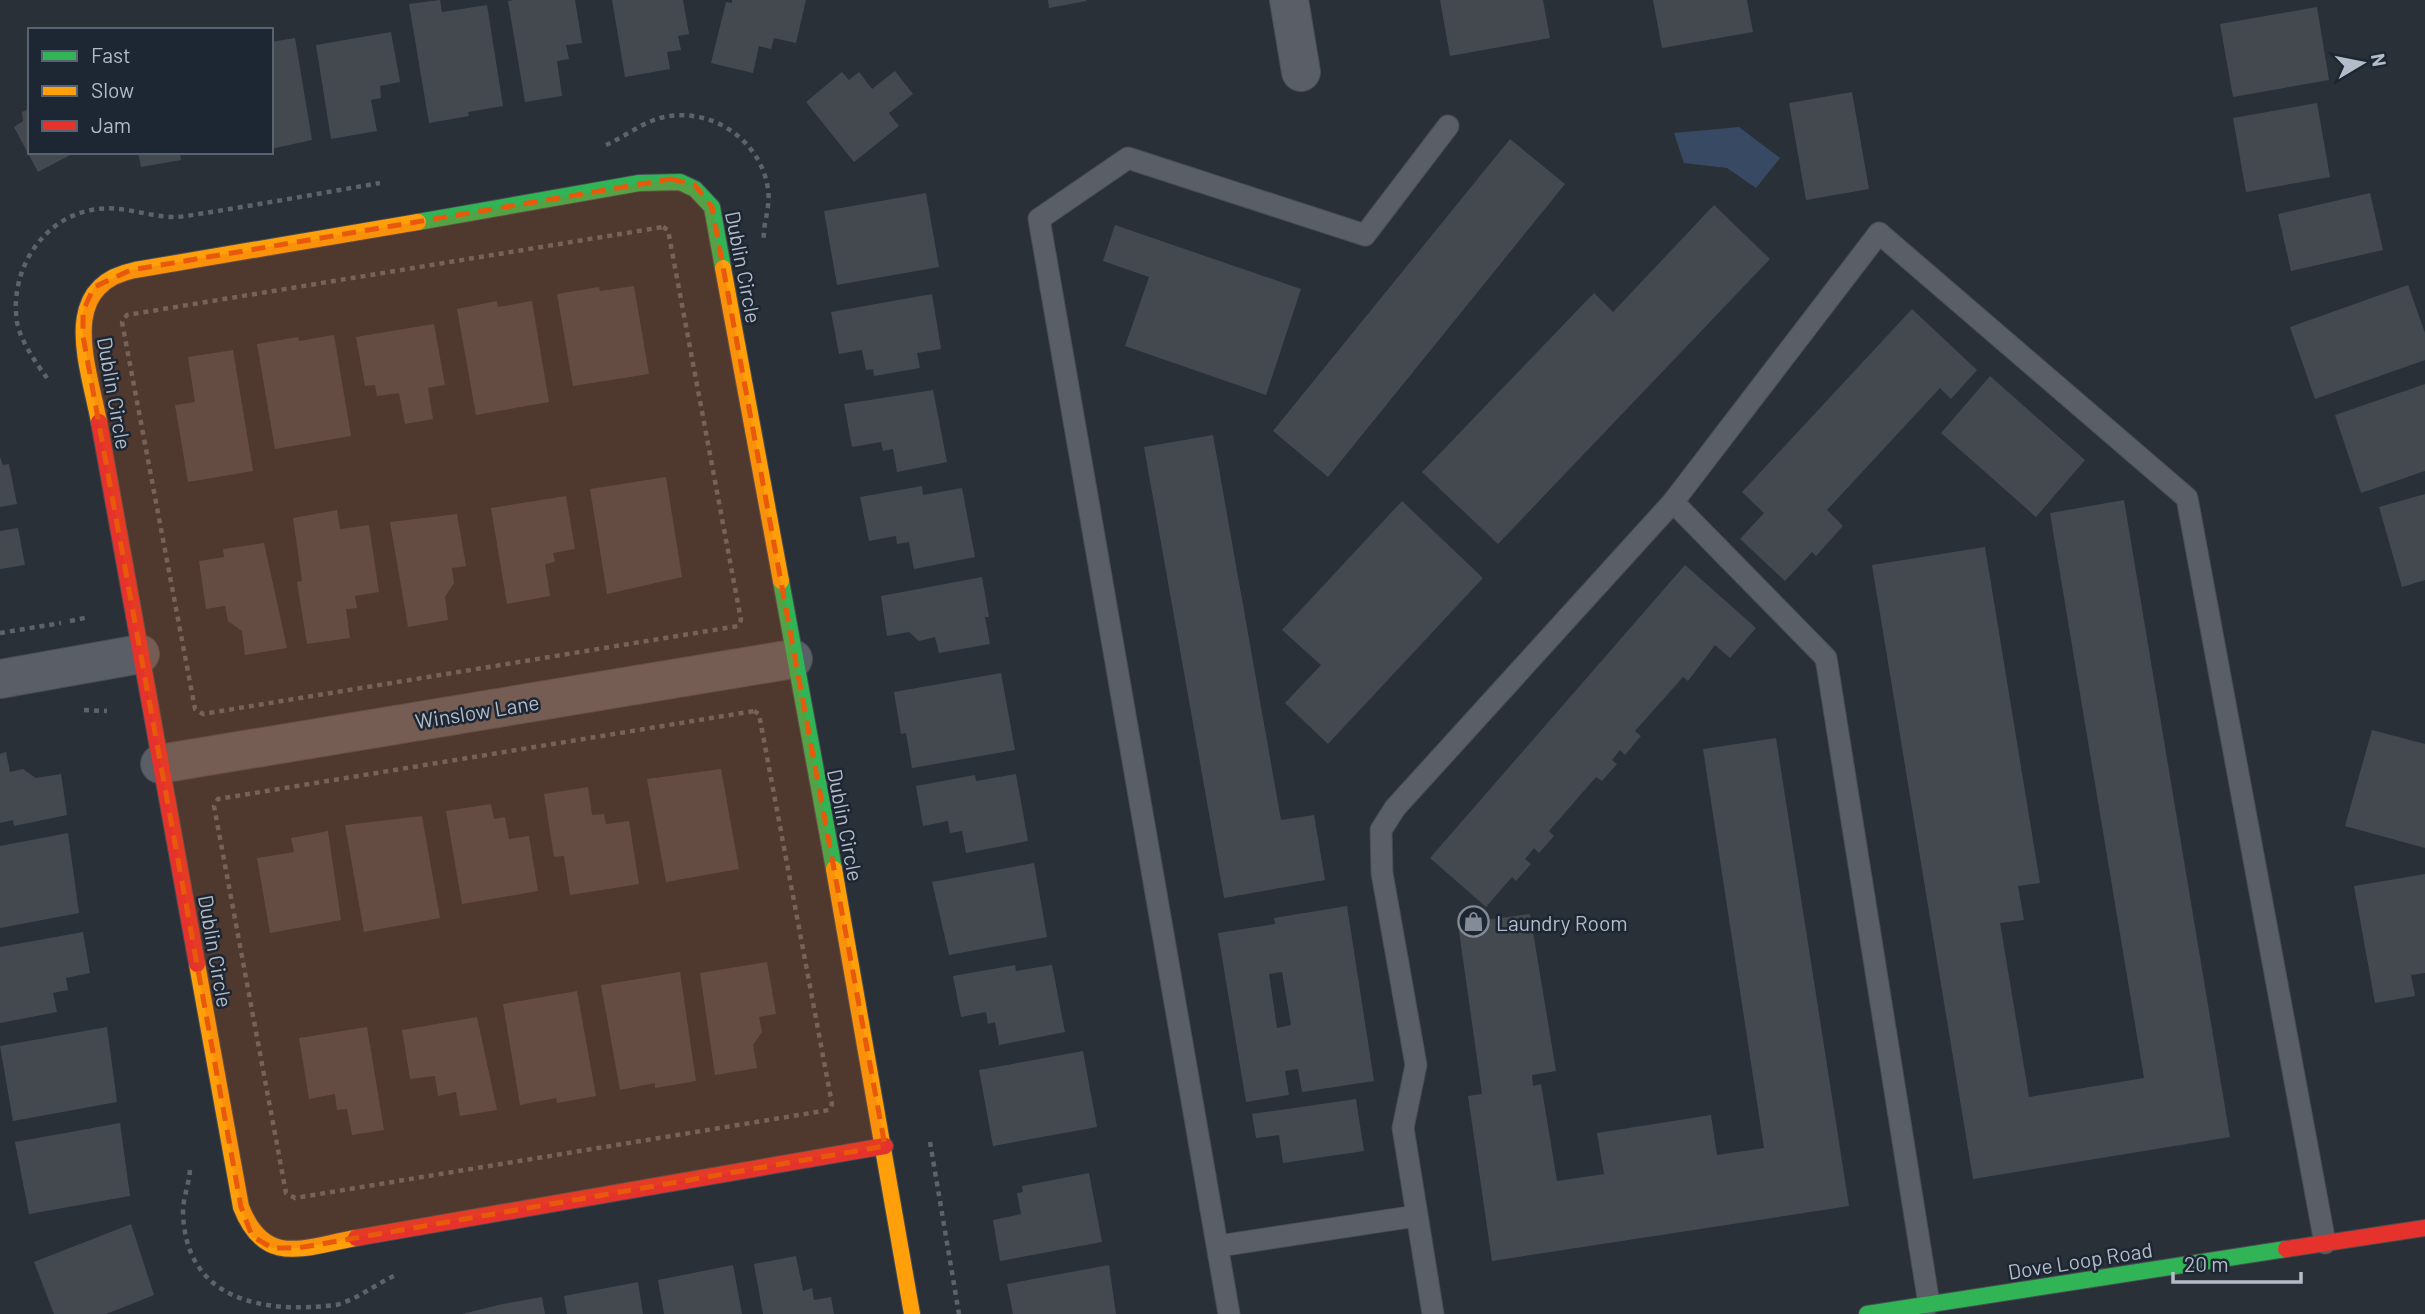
<svg xmlns="http://www.w3.org/2000/svg" width="2425" height="1314" font-family="Barlow,sans-serif">
	<style>
		.water { fill: #384963 }
		.building { fill: #444950; fill-rule: evenodd }
		.lines { fill: none; stroke-linecap: round; stroke-linejoin: round }
		.lane-casing { stroke: #484c53; stroke-width: 23 }
		.street-casing { stroke: #484c53; stroke-width: 40 }
		.fast-casing { stroke: #484c53; stroke-width: 18 }
		.slow-casing { stroke: #484c53; stroke-width: 18 }
		.jam-casing { stroke: #484c53; stroke-width: 18 }
		.path { stroke: #5d636a; stroke-width: 4.5; stroke-dasharray: 5 5; stroke-linecap: butt }
		.lane { stroke: #5a5e66; stroke-width: 21 }
		.street { stroke: #5a5e66; stroke-width: 38 }
		.fast { stroke: #30b455; stroke-width: 16 }
		.slow { stroke: #ff9f0a; stroke-width: 16 }
		.jam { stroke: #e5322d; stroke-width: 16 }
		.marked { fill: #e8590c; fill-opacity: 0.2; stroke: #e8590c; stroke-width: 5; stroke-dasharray: 14 9; stroke-linejoin: round }
		.labels { text-anchor: middle; dominant-baseline: central; stroke-width: 5; stroke-linejoin: round; paint-order: stroke }
		.street-label { font-size: 21px; fill: #b4bcc9; stroke: #1d2633 }
		.poi-label { font-size: 21px; fill: #b4bcc9; stroke: #1d2633; text-anchor: start }
	</style>
	<rect width="100%" height="100%" fill="#2a3038"/>
	<path class="water" d="M1739,127l41,31 -24,30 -29,-20 -43,-5 -10,-30z"/>
	<path class="building" d="M440,0l2,12 45,-7 16,101 -35,6 1,4 -40,7 -20,-119z
		M513,0h62l7,43 -16,2 3,14 -12,2 5,35 -37,6 -17,-101z
		M612,0h71l6,34 -11,2 3,14 -14,2 3,17 -45,8z
		M732,0h74l-10,43 -22,-5 -3,11 -12,-3 -6,27 -42,-10 15,-61 6,1z
		M1048,0h38v1l-37,7z
		M1440,0h103l7,38 -100,18z
		M1653,0h94l6,32 -91,16z
		M2317,7l12,73 -96,17 -13,-73z
		M391,32l9,50 -20,4 1,12 -10,2 6,31 -46,8 -15,-94z
		M295,38l17,102 -41,9v-107z
		M895,71l18,23 -24,19 10,13 -45,36 -48,-60 36,-30 7,8 10,-8 13,17z
		M1852,92l17,97 -63,11 -17,-97z
		M2317,103l13,74 -84,15 -13,-74z
		M30,108v44h46l-38,20 -24,-45 9,-6 -1,-9z
		M1510,139l55,45 -237,293 -55,-46z
		M138,152h42l1,8 -40,7z
		M926,193l13,74 -102,18 -13,-74z
		M2370,193l13,57 -92,21 -13,-57z
		M1714,205l56,54 -272,285 -76,-72 172,-179 19,19z
		M1115,225l186,64 -35,106 -141,-49 24,-69 -46,-16z
		M2408,285l17,48v27l-110,39 -25,-72z
		M634,286l15,88 -76,12 -16,-92 42,-7 1,4z
		M932,294l9,55 -24,4 3,15 -46,8 -1,-7 -7,1 -4,-20 -23,4 -8,-42z
		M497,301l1,6 34,-6 17,101 -73,13 -19,-106z
		M1912,309l65,61 -26,29 -11,-11 -113,122 16,16 -27,30 -4,-4 -27,29 -45,-42 24,-26 -22,-21z
		M434,324l11,61 -17,3 5,31 -28,5 -6,-31 -22,3 -2,-11 -10,1 -9,-49z
		M334,335l17,101 -76,13 -18,-105 41,-7 1,4z
		M233,350l20,121 -65,11 -13,-77 20,-3 -7,-45z
		M1990,376l95,84 -49,57 -95,-84z
		M2425,384v87l-64,22 -26,-78z
		M933,390l14,72 -50,10 -4,-23 -10,2 -2,-9 -29,5 -8,-43z
		M1213,435l68,385 33,-5 11,65 -101,18 -80,-451z
		M0,457l3,8 6,-1 8,40 -17,3z
		M666,477l16,100 -75,17 -17,-105z
		M922,486l1,9 39,-7 13,69 -61,12 -5,-27 -12,2 -1,-8 -27,5 -9,-44z
		M2425,494v86l-23,7 -23,-80z
		M566,496l9,53 -22,4 2,9 -10,2 5,32 -43,8 -16,-96z
		M2124,500l106,637 -257,42 -101,-614 113,-18 55,336 -22,3 6,34 -24,3 29,174 115,-19 -94,-565z
		M1402,501l81,77 -155,166 -43,-41 36,-38 -39,-35z
		M337,510l3,19 29,-4 10,67 -24,4 2,12 -11,1 4,29 -43,6 -10,-62 5,-1 -9,-63z
		M457,514l9,52 -14,2 2,15 -9,14 3,23 -40,7 -18,-105z
		M18,528l7,37 -25,4v-38z
		M264,543l23,105 -42,7 -3,-24 -14,-10 -3,-15 -19,3 -7,-48 25,-4 -1,-8z
		M1685,565l71,63 -26,30 -15,-13 -27,36 -5,-4 -48,54 6,5 -16,19 -5,-5 -8,10 5,4 -15,17 -6,-4 -47,54 5,5 -15,17 -5,-5 -9,11 6,5 -15,17 -4,-4 -26,30 -56,-49z
		M982,577l7,40h-4l5,27 -51,9 -4,-16 -16,4 -10,-9 -22,4 -6,-40z
		M1001,673l14,77 -103,18 -6,-35 -5,1 -7,-42z
		M2372,730l53,14v104l-80,-22z
		M1776,738l73,468 -357,55 -24,-165 14,-2 -24,-170 72,-10 26,157 -24,4 1,11 8,-2 16,97 47,-7 -7,-41 114,-18 6,40 47,-7 -61,-399z
		M6,752l4,20 13,-3 13,9 25,-4 6,41 -53,11 -1,-6 -13,3v-69z
		M721,769l18,100 -73,13 -19,-103z
		M1016,774l12,67 -62,12 -4,-22 -12,2 -2,-12 -25,5 -7,-40 59,-11 1,6z
		M588,787l4,28 12,-1 2,10 23,-3 10,63 -69,11 -6,-39 -10,1 -10,-63z
		M491,804l3,15 11,-2 4,22 20,-3 9,55 -76,13 -16,-93z
		M422,816l18,102 -76,14 -19,-107z
		M328,831l13,89 -71,13 -13,-75 37,-6 -3,-14z
		M68,833l11,80 -79,15v-82z
		M1034,863l13,74 -98,18 -17,-73z
		M2425,874v99l-14,2 4,21 -40,7 -21,-117z
		M1347,906l27,175 -72,11 -4,-23 -13,2 4,24 -43,7 -28,-169 57,-9 -1,-6zM1282,972l9,53 -14,3 -8,-54z
		M83,932l7,41 -24,5 2,12 -15,3 4,19 -57,11v-76z
		M767,962l9,52 -17,3 3,15 -9,13 4,23 -42,7 -15,-102z
		M1015,965l1,6 36,-6 13,67 -66,13 -4,-23 -7,2 -2,-12 -25,5 -8,-41z
		M680,972l16,109 -41,7v-5l-35,7 -19,-105z
		M577,991l19,105 -39,7 -1,-5 -36,7 -17,-101z
		M477,1017l20,93 -37,6 -4,-24 -18,4 -3,-20 -25,3 -8,-49z
		M107,1027l10,75 -104,19 -13,-75z
		M367,1027l17,103 -32,5 -5,-26 -10,1 -2,-16 -26,5 -10,-61z
		M1083,1051l14,76 -104,19 -14,-76z
		M1356,1099l8,52 -81,12 -4,-28 -23,3 -4,-24z
		M120,1123l10,73 -101,18 -14,-72z
		M1089,1173l13,69 -102,19 -7,-41 28,-6 -4,-21 6,-1 -1,-6z
		M131,1224l23,71 -48,19h-52l-20,-52z
		M796,1256l7,35 9,-3 2,12 17,-3 3,17h-71l-9,-50z
		M733,1265l9,49h-78l-6,-34z
		M1109,1265l7,49h-103l-6,-30z
		M638,1282l5,32h-76l-3,-18z
		M542,1297l3,17h-83l41,-10z"/>
	<g class="lines">
		<defs>
			<path id="lane" d="M1673,502l153,156 103,646
				M1219,1246l197,-30
				M1229,1314l-190,-1095 89,-61 237,77 83,-109
				M1433,1314l-30,-186 13,-63 -34,-192 -1,-43 14,-22 278,-306 206,-269 308,265 138,745"/>
			<path id="street" d="M1289,0l12,72
				M0,679l140,-25
				M160,764l633,-105"/>
			<path id="fast" d="M418,222l221,-39 41,-1 15,7 17,18 11,61
				M781,581l53,288
				M1867,1314l419,-65"/>
			<path id="slow" d="M723,268l58,313
				M99,422c-10,-55 -43,-136 36,-152l283,-48
				M834,869l78,445
				M197,964l44,243c24,61 63,40 115,31"/>
			<path id="jam" d="M99,422l98,542
				M356,1238l529,-92
				M2286,1249l139,-21"/>
		</defs>
		<use href="#lane" class="lane-casing"/>
		<use href="#street" class="street-casing"/>
		<use href="#fast" class="fast-casing"/>
		<use href="#slow" class="slow-casing"/>
		<use href="#jam" class="jam-casing"/>
		<path class="path" d="M606,145c18,-8 36,-22 54,-27 49,-13 101,21 108,71 3,19 -6,35 -4,53
			M663,227l5,3 73,390 -3,6 -535,88 -8,-5 -73,-387 5,-7z
			M47,378c-11,-15 -27,-38 -30,-56 -8,-52 26,-106 80,-113 31,-4 60,12 89,7 65,-10 130,-22 194,-33
			M70,621l19,-4
			M0,633l61,-10
			M84,710l23,1
			M754,711l5,3 73,390 -3,6 -534,88 -9,-5 -72,-387 4,-7z
			M930,1142l29,172
			M190,1170c-1,14 -7,28 -7,42 2,88 79,102 153,93 22,-6 38,-20 58,-29"/>
		<use href="#lane" class="lane"/>
		<use href="#street" class="street"/>
		<use href="#fast" class="fast"/>
		<use href="#slow" class="slow"/>
		<use href="#jam" class="jam"/>
	</g>
	<path class="marked" d="M671,179l24,6 17,22 173,939 -587,102h-26l-20,-12 -11,-29 -158,-871v-25l11,-24 37,-17z"/>
	<defs>
		<symbol id="shop-ring" viewBox="-11 -11 22 22"><circle r="9.5" fill="#1d2633" stroke="#848b96" stroke-width="1.5"/><path d="M-5-2.5h2.3a2.7 3.5 0 0 1 5.4 0H5L5.5 6h-11ZM-1.5-2.5h3a1.5 2.3 0 0 0-3 0Z" fill="#848b96"/></symbol>
	</defs>
	<g fill-rule="evenodd">
		<use href="#shop-ring" x="1456" y="904" width="35" height="35"/>
	</g>
	<g class="labels">
		<g class="street-label">
			<text transform="translate(744 267) rotate(79)">Dublin Circle</text>
			<text transform="translate(115 393) rotate(80)">Dublin Circle</text>
			<text transform="translate(477 711) rotate(-9)">Winslow Lane</text>
			<text transform="translate(846 825) rotate(79)">Dublin Circle</text>
			<text transform="translate(216 951) rotate(80)">Dublin Circle</text>
			<text transform="translate(2080 1260) rotate(-9)">Dove Loop Road</text>
		</g>
		<g class="poi-label">
			<text x="1496" y="922">Laundry Room</text>
		</g>
	</g>
	<rect x="28" y="28" width="245" height="126" fill="#1d2633" stroke="#59626f" stroke-width="2"/>
	<rect x="42" y="51" width="35" height="10" fill="#30b455" stroke="#59626f" stroke-width="2"/>
	<text x="91" y="63" font-size="21" fill="#b4bcc9">Fast</text>
	<rect x="42" y="86" width="35" height="10" fill="#ff9f0a" stroke="#59626f" stroke-width="2"/>
	<text x="91" y="98" font-size="21" fill="#b4bcc9">Slow</text>
	<rect x="42" y="121" width="35" height="10" fill="#e5322d" stroke="#59626f" stroke-width="2"/>
	<text x="91" y="133" font-size="21" fill="#b4bcc9">Jam</text>
	<g transform="translate(2362 63) rotate(80)" stroke="#1d2633" stroke-width="5" paint-order="stroke">
	<path d="M0-5L12 26L0 18L-12 26Z" fill="#b4bcc9"/>
	<text y="-10" font-size="19" font-weight="bold" text-anchor="middle" fill="#b4bcc9">N</text>
	</g>
	<path d="M2173 1272v10h128v-10" fill="none" stroke="#b4bcc9" stroke-width="3.5"/>
	<text x="2184" y="1272" font-size="21" fill="#b4bcc9" stroke="#1d2633" stroke-width="5" paint-order="stroke">20 m</text>
</svg>
